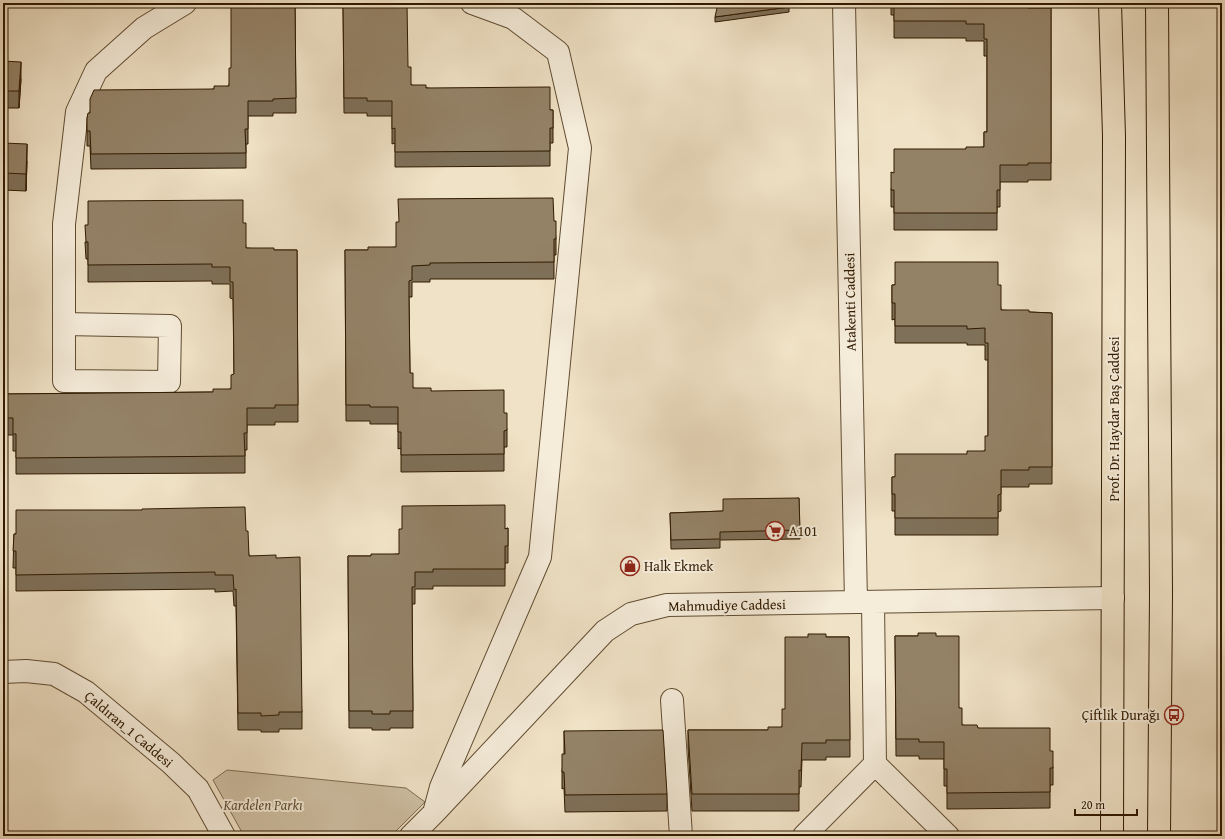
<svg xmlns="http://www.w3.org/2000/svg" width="1225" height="839" font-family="'Gentium Book Plus',serif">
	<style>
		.green { fill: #cfc0a4; stroke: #806d52 }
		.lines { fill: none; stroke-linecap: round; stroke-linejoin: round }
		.minor-casing { stroke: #604c32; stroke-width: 24 }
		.major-casing { stroke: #301a00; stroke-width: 24 }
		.minor { stroke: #f5ecda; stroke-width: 22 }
		.major { stroke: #f0e2c6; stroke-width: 22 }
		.wall { fill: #7f7059; stroke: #301a00 }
		.shaded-wall { fill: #685b48; stroke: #301a00 }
		.building { fill: #948267; stroke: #301a00 }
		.labels { text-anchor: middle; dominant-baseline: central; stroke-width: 4; stroke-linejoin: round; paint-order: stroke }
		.street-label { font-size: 14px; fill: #301a00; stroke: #f5ecda }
		.poi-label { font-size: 14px; fill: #301a00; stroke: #f5ecda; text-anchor: start }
		.park-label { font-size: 14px; font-style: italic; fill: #604c31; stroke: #f5ecda }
	</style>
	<rect width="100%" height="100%" fill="#f0e2c6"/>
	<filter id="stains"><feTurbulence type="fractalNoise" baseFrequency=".005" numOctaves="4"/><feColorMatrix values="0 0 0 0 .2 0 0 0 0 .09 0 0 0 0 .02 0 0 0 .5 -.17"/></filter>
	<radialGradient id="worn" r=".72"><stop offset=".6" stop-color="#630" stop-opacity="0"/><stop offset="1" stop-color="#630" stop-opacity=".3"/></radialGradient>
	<path class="green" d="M227,770l179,18 19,14 -34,34h-147l-31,-56z"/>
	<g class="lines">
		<defs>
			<path id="minor" d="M844,3l12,599
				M64,324l106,2 -1,56 -105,-1v-157l13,-112 19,-41 48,-43 41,-25
				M873,602l2,162 73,72
				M3,672l23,-1 28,3 32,18 85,71 27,26 26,47
				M672,700l9,136
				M434,813l7,-26 99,-230 40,-409 -22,-96 -45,-34 -41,-15
				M411,836l23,-23 171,-182 26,-17 36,-9 446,-7
				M804,836l71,-72"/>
			<path id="major" d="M1110,3l4,133 -2,700
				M1157,3l4,590 -2,243"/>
		</defs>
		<use href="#minor" class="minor-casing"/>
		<use href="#major" class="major-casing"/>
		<use href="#minor" class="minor"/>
		<use href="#major" class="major"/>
	</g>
	<path class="wall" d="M295,3l1,110h-23v3h-25v28h-2v24l-155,1 -1,-23h-3v-28l3,-5 139,-27 2,-18z
		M343,3l65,64 3,18 139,25h3v33h-3v23l-155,1v-24l-3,1v-28h-25v-3h-23z
		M891,3h109v2l28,3h23v172h-23v2h-28v25h-3v23h-103v-23h-3v-17l3,-17 72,-24 18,-2v-15h3v-76h-3v-15h-18v-3h-72v-23h-3z
		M789,7v5l-74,10v-5z
		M3,61l18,18 -2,29h-16z
		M3,143l24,18 -1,30 -22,-1 -1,31z
		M554,221l2,18v16h-2v24h-124v3h-18v15h-3l1,76 3,15 18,3 73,22 3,17v17h-3v24l-103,1v-24l-3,1v-25h-28v-3h-24l-1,-171h23l28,-3z
		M243,223l3,25 28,2h23l1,172h-23v3h-28v25h-2v23l-229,1v-23h-3v-16h-10v-41l210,-2 18,-3 3,-15 -1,-75 -3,-1v-14h-18v-3l-124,1v-23h-2l-1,-17z
		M892,285h106l3,25 28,2 23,1v171h-23v3h-28v24l-3,1v23h-103v-24h-3v-34h3l72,-23 18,-3 3,-15v-76h-3v-15h-18v-2h-72v-24l-3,1z
		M799,498l1,41 -80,1v8l-49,1 -1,-36 53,-2z
		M508,528v35h-3v23h-72v3h-18v15h-3l1,124h-23v2h-18v-2h-23l-1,-172h23l28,-2z
		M246,531l3,25 27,2 26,154v17h-23v3h-18v-2h-23l-2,-124h-2l-1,-15 -18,1v-3l-199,2v-23h-3l1,-34z
		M895,636h41l23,72 3,17 16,3 72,23 3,17v17h-3v23l-103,1v-23h-3v-27h-25v-3h-23z
		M826,637h23l1,120h-24v3h-24l-1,27h-2v24h-107l-4,-64v-17h80l14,-3 3,-18z
		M564,731l103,63v17l-102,1 -1,-24 -2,1v-18l2,-17z"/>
	<path class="shaded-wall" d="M704,3h7l-7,3z
		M21,62v17l-2,29v-17z
		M27,144v17l-1,30v-17z
		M4,173v17l-1,31v-17z"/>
	<path class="building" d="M231,3h64l1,95 -23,1v2h-25v28h-3l1,24 -155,1 -1,-23h-3v-13l1,-5h2v-14l4,-9 120,-1v-3h15v-18h2z
		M343,3h64l1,64h3v18h15v3l124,-1v23h3v18h-3v23l-155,1v-24l-3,1v-28h-25v-3h-23z
		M718,3h70l1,4 -74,10z
		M894,3h106v2h28v3h23v155h-23v2h-28v25h-3v23h-103v-23h-3v-18l3,1v-24h72v-2h18v-15h3v-93h-3v-15h-18v-3h-72z
		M3,61l18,1 -2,29h-16z
		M3,143l24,1 -1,30 -22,-1 -1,31z
		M553,198l1,23h2v18h-2v23l-124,1v2l-18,1v14l-3,1v20l1,72h3v15h18v3l73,-1v23h3v17l-3,1v23l-103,1v-23h-3v-25h-28v-2h-24l-1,-155h23v-3h28v-25h3l-1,-23z
		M243,200v23h3v25h28v2h23l1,155h-23v3h-28v25h-3l1,23 -229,2v-24h-3v-16h-10v-24l210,-2v-3h18v-14l3,-1 -1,-92h-3v-15h-18v-3l-124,1v-23h-2l-1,-17h3v-24z
		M895,262h103v23h3v25h28v2l23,1v154h-23v3h-28v24l-3,1v23h-103v-24h-3v-17h3v-23h72v-3h18v-15h3v-93h-3v-15l-18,1v-3h-72v-23h-3v-18h3z
		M799,498l1,32 -80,2v7l-49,1 -1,-27 53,-2v-12z
		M505,505v24l3,-1v18h-3v23h-72v3h-18v15h-3l1,124h-23v3h-18v-3h-23l-1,-155h23v-2h28v-25h3v-23z
		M245,507l1,24h2l1,25 27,-1v3l24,-1 2,155h-23v3l-18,1v-3h-23l-2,-124 -2,1 -1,-15h-18v-3l-199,3v-24h-3l1,-17h2v-24h126v-1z
		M918,633h18v3h23v72h3v17h15l1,3h72v23h3v17h-3v24l-103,1v-24h-3v-27h-25v-3h-23l-1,-103h23z
		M808,634h18v3h23l1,103h-24v3h-24l-1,28 -2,-1v24h-107l-4,-64h80v-3h14v-18h3v-72h23z
		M663,730l4,64 -102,1 -1,-23h-2v-18h3l-1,-23z"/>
	<defs>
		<symbol id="supermarket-ring" viewBox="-11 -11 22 22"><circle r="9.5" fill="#f5ecda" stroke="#8f2418" stroke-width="1.5"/><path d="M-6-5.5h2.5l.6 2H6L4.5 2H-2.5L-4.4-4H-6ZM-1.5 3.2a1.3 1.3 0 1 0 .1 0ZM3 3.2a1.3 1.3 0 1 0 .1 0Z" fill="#8f2418"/></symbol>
		<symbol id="shop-ring" viewBox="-11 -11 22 22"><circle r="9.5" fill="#f5ecda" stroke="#8f2418" stroke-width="1.5"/><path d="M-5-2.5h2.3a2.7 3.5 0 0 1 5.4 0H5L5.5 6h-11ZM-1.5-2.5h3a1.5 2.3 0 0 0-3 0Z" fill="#8f2418"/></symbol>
		<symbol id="bus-ring" viewBox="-11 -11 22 22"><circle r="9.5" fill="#f5ecda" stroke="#8f2418" stroke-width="1.5"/><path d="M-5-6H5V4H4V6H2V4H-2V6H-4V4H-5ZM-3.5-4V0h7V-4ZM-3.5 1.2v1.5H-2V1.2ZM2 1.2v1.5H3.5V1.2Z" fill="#8f2418"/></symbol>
	</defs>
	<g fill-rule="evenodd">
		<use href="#supermarket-ring" x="764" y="520" width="22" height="22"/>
		<use href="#shop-ring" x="619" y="555" width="22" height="22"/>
		<use href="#bus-ring" x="1163" y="704" width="22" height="22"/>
	</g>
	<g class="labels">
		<g class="street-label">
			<text transform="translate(850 302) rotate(-91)">Atakenti Caddesi</text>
			<text transform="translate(1114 419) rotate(-90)">Prof. Dr. Haydar Baş Caddesi</text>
			<text transform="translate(727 605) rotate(-1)">Mahmudiye Caddesi</text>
			<text transform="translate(129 729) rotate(40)">Çaldıran_1 Caddesi</text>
		</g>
		<g class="poi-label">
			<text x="789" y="531">A101</text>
			<text x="644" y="566">Halk Ekmek</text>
			<text x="1160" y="715" text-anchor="end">Çiftlik Durağı</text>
		</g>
		<g class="park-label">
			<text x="263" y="805">Kardelen Parkı</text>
		</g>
	</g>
	<rect width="1225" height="839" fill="none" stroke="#f0e2c6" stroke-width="16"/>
	<rect x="4" y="4" width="1217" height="831" fill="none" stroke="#301a00" stroke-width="2"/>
	<rect x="8" y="8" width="1209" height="823" fill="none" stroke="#301a00"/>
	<path d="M1075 809v6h62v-6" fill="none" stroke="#301a00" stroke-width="2"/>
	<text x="1081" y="809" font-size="12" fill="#301a00" stroke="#f5ecda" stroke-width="3" paint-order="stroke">20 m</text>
	<rect width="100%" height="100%" filter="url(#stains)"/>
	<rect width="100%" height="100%" fill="url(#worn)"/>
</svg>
